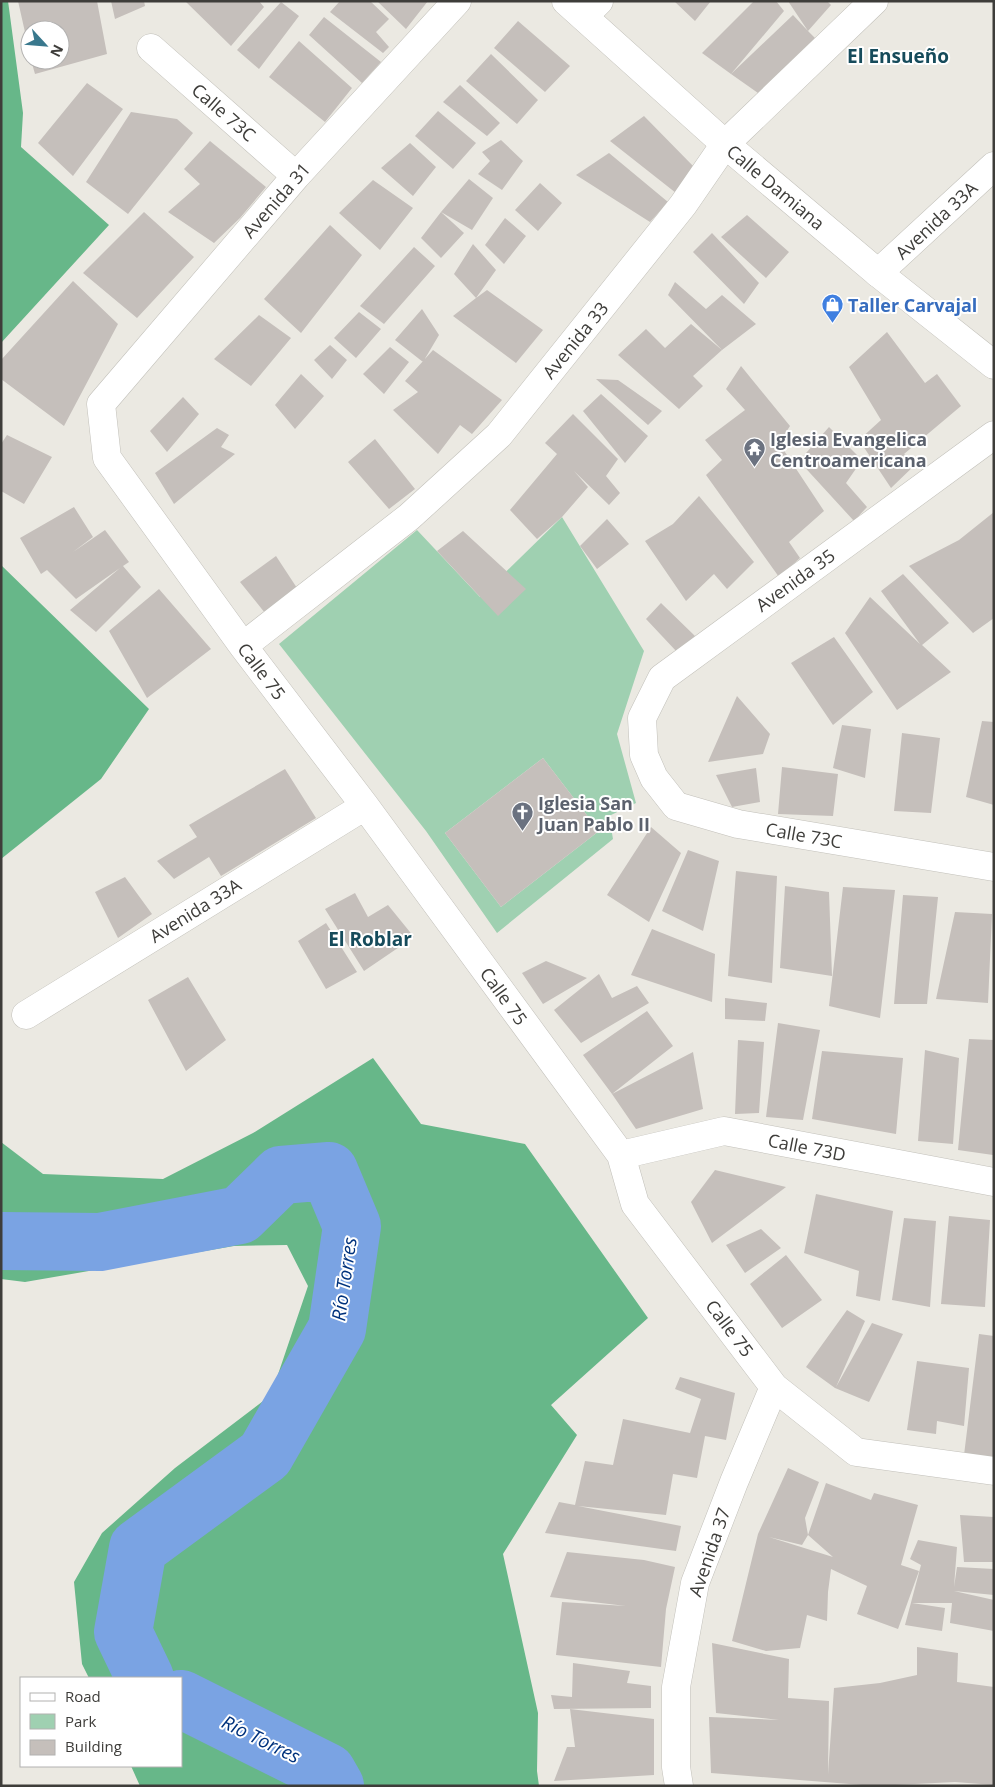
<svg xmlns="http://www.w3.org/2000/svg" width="995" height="1787" font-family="'Open Sans',sans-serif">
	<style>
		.green { fill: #9fd0b1; fill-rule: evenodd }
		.forest { fill: #67b789 }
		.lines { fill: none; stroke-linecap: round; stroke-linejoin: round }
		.river { stroke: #7aa3e3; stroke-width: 58 }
		.building { fill: #c5bfbb }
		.street-casing { stroke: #c2c0ba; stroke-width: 29 }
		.secondary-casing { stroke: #c2c0ba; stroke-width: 29 }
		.street { stroke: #fff; stroke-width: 28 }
		.secondary { stroke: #fff; stroke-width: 28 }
		.labels { text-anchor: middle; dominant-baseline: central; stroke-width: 4; stroke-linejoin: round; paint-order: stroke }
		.street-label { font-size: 18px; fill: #3e3d3a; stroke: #fff }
		.shop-label { font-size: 18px; font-weight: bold; fill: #366cbe; stroke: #fff; text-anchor: start }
		.worship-label { font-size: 18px; font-weight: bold; fill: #5b616d; stroke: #fff; text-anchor: start }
		.neighbourhood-label { font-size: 19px; font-weight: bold; fill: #164b5b; stroke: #fff }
		.water-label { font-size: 19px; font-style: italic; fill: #00327c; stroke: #fff }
	</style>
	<rect width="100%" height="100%" fill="#ebe9e2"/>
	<path class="green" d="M562,517l82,134 -27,83 19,69 -27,13 4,23 -116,94 -71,-102 -147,-187 138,-114 63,67zM543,758l56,73 -98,76 -56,-74z"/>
	<path class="forest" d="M1,1h7l15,112 -2,34 88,78 -108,118z
		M1,565l148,144 -48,70 -100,80z
		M373,1058l48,66 104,20 123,174 -97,87 26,30 -74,119 35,159 -1,58 2,15h-399l-9,-20h50v-88h-92l-7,-14 -8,-82 28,-49 73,-65 96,-73 37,-109 -21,-41 -53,1 -209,36 -24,-3v-137l42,32 120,5 90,-46z"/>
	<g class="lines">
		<path class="river" d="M1,1241l99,1 140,-27 41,-40 48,-4 23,55 -15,103 -72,126 -127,93 -15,84 22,46
			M181,1699l146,73 8,14"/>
	</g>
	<path class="building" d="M18,1h79l10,53 -72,20 -4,-14h29v-30h-30l-1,20z
		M111,1h33l1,5 -30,13z
		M185,1h74l5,6 -33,39z
		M340,1h30l19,18 -13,13 13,15 -6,6 -53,-41z
		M377,1h51l-22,28z
		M674,1h37l-16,20z
		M754,1h22l8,10 -53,63 62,-59 15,16 -20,-30h39l4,4 -23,26 7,7 -57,55 -27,-19 -29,-21z
		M281,2l18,14 -40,53 -22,-19z
		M324,17l57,45 -19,21 -53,-48z
		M518,21l52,45 -25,26 -51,-44z
		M299,41l53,47 -27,34 -56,-45z
		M491,54l47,46 -21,24 -51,-43z
		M87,83l36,26 -50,67 -35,-33z
		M460,85l40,38 -13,13 -44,-34z
		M438,111l38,32 -23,26 -38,-33z
		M131,112l46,7 16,14 -65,81 -42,-32z
		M644,116l51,52 -19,25 -66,-52z
		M501,140l22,21 -21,29 -24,-16 12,-13 -8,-9z
		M210,141l56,46 -26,31 -26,25 -46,-31 32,-28 -16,-15z
		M410,143l26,24 -23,29 -32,-28z
		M609,153l59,49 -18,20 -74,-47z
		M469,179l24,19 -21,32 -31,-18z
		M373,180l40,28 -33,42 -41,-37z
		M540,183l22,20 -24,28 -23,-21z
		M144,212l50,45 -57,61 -54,-45z
		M441,212l23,21 -23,25 -20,-20z
		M747,215l42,37 -23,26 -45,-41z
		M505,218l21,18 -22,28 -19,-19z
		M330,225l32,30 -61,78 -37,-34z
		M712,233l47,50 -15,21 -51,-52z
		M473,244l23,26 -20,28 11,-8 56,40 -27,33 -63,-47 23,-18 -22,-24z
		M414,247l21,19 -51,58 -24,-18z
		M73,281l45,43 -54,102 -63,-47v-19z
		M675,282l31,27 16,-14 34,29 -34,26 -54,-55z
		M422,309l17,26 -16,27 -28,-22z
		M359,312l22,17 -25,29 -22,-20z
		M259,315l32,23 -40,48 -37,-27z
		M691,324l31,26 -29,26 10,10 -24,23 -61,-54 28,-26 19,19z
		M887,332l38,51 12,-9 24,32 -57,48 13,9 -26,25 -32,-48 22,-20 -32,-53z
		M330,345l17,15 -15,19 -18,-19z
		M390,347l19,15 -25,32 -21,-20z
		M433,350l69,50 -30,34 -12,-9 -22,29 -45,-44 25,-18 -13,-11z
		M741,366l49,60 -11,17 45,68 -35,31 11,16 -21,19 -73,-102 16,-15 -17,-20 40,-30 -19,-21z
		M301,374l23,22 -29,33 -20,-24z
		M596,379l22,1 44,31 -14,14z
		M601,394l47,42 -23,27 -42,-52z
		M183,397l16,17 -32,38 -17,-21z
		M573,414l45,45 -12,17 14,17 -11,12 -35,-34 14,16 -26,30 -25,22 -27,-29 47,-56 -12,-11z
		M829,427l33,33 -16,23 21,24 -13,14 -55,-60z
		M217,428l12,7 -8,12 14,7 -61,50 -19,-31z
		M7,435l45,22 -28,47 -23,-13v-47z
		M375,439l40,50 -26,20 -41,-47z
		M699,496l55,66 -27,27 -13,-15 -28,27 -41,-60 28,-17z
		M74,507l19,30 -20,15 32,-22 24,32 -6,4 18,21 -45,45 -26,-22 50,-42 -44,31 -29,-29 -6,4 -21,-36z
		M994,512v106l-21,15 -64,-67 50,-26z
		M607,519l22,25 -32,25 -17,-23z
		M463,531l63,58 -28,27 -61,-65z
		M276,556l21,32 -32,25 -25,-31z
		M903,574l46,49 -27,22 29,27 -54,38 -52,-77 25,-36 50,47 -39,-53z
		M159,589l52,60 -64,49 -38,-67z
		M661,603l34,33 -18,16 -31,-33z
		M834,637l39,55 -40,33 -42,-62z
		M737,696l33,38 -7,20 -55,8z
		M982,721l12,1v83l-28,-8z
		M842,725l29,4 -6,49 -32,-10z
		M902,733l38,5 -9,75 -37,-2z
		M543,758l56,73 -98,76 -56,-74z
		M782,767l56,7 -5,42 -55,-2z
		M756,768l4,34 -28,5 -16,-32z
		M285,769l31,49 -95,58 -12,-19 -35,22 -17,-18 40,-24 -8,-12z
		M651,827l30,26 -32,69 -42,-27z
		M688,850l31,11 -16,70 -41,-20z
		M736,871l41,5 -5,107 -44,-7z
		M125,877l27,37 -34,24 -23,-46z
		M785,886l44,6 3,84 -52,-8z
		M843,887l52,3 -15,128 -51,-12z
		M355,893l13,24 20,-12 26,32 -50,34 -39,-62z
		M903,895l35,2 -11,107h-33z
		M955,912l37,2 -4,89 -52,-4z
		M326,923l31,49 -31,17 -28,-48z
		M652,929l63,25 -3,48 -81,-27z
		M546,961l41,17 -44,26 -21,-31z
		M599,974l13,24 25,-12 12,17 -68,40 -27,-33z
		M188,977l38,63 -40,31 -38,-71z
		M725,998l42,5 -2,18 -40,-2z
		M647,1011l26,35 -61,48 -29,-39z
		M778,1023l42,7 -17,90 -37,-3z
		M969,1039l25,1 -1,115 -35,-5z
		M738,1040l26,2 -5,71 -24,1z
		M925,1050l34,8 -6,86 -35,-3z
		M822,1051l81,7 -7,76 -84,-15z
		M693,1052l10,57 -67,20 -24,-35z
		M715,1170l71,17 -74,56 -21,-41z
		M816,1194l77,17 -13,90 -24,-5 3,-25 -55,-18z
		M949,1216l41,4 -5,87 -44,-3z
		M904,1218l32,3 -6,86 -38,-7z
		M761,1229l20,19 -36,25 -19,-28z
		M786,1255l36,45 -40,28 -32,-44z
		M847,1310l18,11 -29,66 36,-64 31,11 -34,68 -34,-14 -29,-21z
		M979,1334l15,2v121l-30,-2z
		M917,1361l52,7 -5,58 -27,-5 -1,13 -29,-4z
		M680,1377l55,16 -9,47 -21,-4 -8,42 -24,-4 -7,41 -88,-9 103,20 -5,25 -131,-18 14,-31 16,3 10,-44 28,4 10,-46 67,14 11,-34 -26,-10z
		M788,1468l31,14 -14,36 3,17 -6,10 -33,-8 64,20 -25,-22 18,-52 45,17 3,-7 44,12 -17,60 18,6 -21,58 -41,-15 10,-28 -36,-17 -3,23 -1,29 -20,-6 -7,33 -34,3 -34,-10 26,-107z
		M960,1515l34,2v45h-30z
		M918,1540l39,7 -3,40 3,-20 37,2v26l-40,-4 40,9v31l-44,-8 2,-20h-40l33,5 -3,23 -37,-6 16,-60 -11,-6z
		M567,1552l77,8 31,7 -9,42 -5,58 -105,-12 6,-53 64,4 -76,-9z
		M712,1643l77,16 -1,39 41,3 -1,73 6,-86 46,-5 37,-8v-28l41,6 -1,29 37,5v98l-39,-3 -80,4 -164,-13 -2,-56 70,3 -63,-7z
		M573,1663l57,8 -3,12 24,3v22l-97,1 -3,-14 21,2z
		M570,1709l84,10v56l-100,6 13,-34h8z"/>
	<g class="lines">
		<defs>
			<path id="street" d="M457,1l-161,175 -195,228 6,54 136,188 122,160 256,349 14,49 139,183 82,65 138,19
				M584,16l15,-15
				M151,48l145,128
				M878,273l116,-107
				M994,435l-332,243 -20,40 2,37 10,23 22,28 62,18 256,43
				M243,646l166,-129 90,-82 184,-230 42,-61 149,-143
				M26,1015l339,-209
				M621,1155l103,-24 270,51
				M679,1786l-3,-19v-80l19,-104 39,-101 40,-95"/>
			<path id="secondary" d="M566,1l159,143 153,129 116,92"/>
		</defs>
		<use href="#street" class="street-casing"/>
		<use href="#secondary" class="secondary-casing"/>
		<use href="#street" class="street"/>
		<use href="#secondary" class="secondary"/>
	</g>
	<defs>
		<symbol id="shop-pin" viewBox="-11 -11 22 30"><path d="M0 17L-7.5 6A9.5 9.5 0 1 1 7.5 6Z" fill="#3f7fe0" stroke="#fff"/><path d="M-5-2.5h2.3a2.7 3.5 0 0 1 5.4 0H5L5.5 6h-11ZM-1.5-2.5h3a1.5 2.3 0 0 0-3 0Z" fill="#fff"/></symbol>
		<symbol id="temple-pin" viewBox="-11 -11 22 30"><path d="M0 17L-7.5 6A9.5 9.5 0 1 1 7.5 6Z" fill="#6b7280" stroke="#fff"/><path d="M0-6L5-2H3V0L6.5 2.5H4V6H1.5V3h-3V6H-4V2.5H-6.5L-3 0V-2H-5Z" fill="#fff"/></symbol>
		<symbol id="church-pin" viewBox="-11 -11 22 30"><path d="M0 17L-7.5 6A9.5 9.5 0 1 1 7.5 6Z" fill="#6b7280" stroke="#fff"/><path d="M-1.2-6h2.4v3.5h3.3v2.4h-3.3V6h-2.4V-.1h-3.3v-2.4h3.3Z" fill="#fff"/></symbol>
	</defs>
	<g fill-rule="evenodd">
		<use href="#shop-pin" x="820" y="292" width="25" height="34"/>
		<use href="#temple-pin" x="742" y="436" width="25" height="34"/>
		<use href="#church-pin" x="510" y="800" width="25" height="34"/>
	</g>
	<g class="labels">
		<g class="street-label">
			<text transform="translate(224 112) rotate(41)">Calle 73C</text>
			<text transform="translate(776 187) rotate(40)">Calle Damiana</text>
			<text transform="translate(276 200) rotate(-49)">Avenida 31</text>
			<text transform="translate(936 220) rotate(-43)">Avenida 33A</text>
			<text transform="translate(575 340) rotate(-51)">Avenida 33</text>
			<text transform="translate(795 580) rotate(-36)">Avenida 35</text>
			<text transform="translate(262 671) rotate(53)">Calle 75</text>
			<text transform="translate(804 835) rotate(10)">Calle 73C</text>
			<text transform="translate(195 910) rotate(-32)">Avenida 33A</text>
			<text transform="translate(504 996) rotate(54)">Calle 75</text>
			<text transform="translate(807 1147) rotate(11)">Calle 73D</text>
			<text transform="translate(730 1328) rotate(53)">Calle 75</text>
			<text transform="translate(709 1552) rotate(-71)">Avenida 37</text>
		</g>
		<g class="shop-label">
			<text x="848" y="305">Taller Carvajal</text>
		</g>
		<g class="worship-label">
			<text x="770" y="439">Iglesia Evangelica<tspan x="770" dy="21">Centroamericana</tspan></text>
			<text x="538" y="803">Iglesia San<tspan x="538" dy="21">Juan Pablo II</tspan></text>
		</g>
		<g class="neighbourhood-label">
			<text x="898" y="56">El Ensueño</text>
			<text x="370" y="939">El Roblar</text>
		</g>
		<g class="water-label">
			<text transform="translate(344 1279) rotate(-82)">Río Torres</text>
			<text transform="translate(261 1739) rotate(26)">Río Torres</text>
		</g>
	</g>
	<rect width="995" height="1787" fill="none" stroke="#3e3d3a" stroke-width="5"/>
	<rect x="20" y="1677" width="162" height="90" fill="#ffffff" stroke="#b2b1b0"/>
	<rect x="30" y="1693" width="25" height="8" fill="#ffffff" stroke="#b2b1b0"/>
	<text x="65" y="1702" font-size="15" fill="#3e3d3a">Road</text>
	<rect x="30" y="1714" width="25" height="15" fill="#9fd0b1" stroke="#b2b1b0"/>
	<text x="65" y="1727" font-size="15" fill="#3e3d3a">Park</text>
	<rect x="30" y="1740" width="25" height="15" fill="#c5bfbb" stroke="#b2b1b0"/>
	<text x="65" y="1752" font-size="15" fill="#3e3d3a">Building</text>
	<g transform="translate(45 45) rotate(116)"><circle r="24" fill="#ffffff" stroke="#b2b1b0"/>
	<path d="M0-4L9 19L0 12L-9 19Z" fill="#39788d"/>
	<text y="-8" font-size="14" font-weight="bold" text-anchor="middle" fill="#3e3d3a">N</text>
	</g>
</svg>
